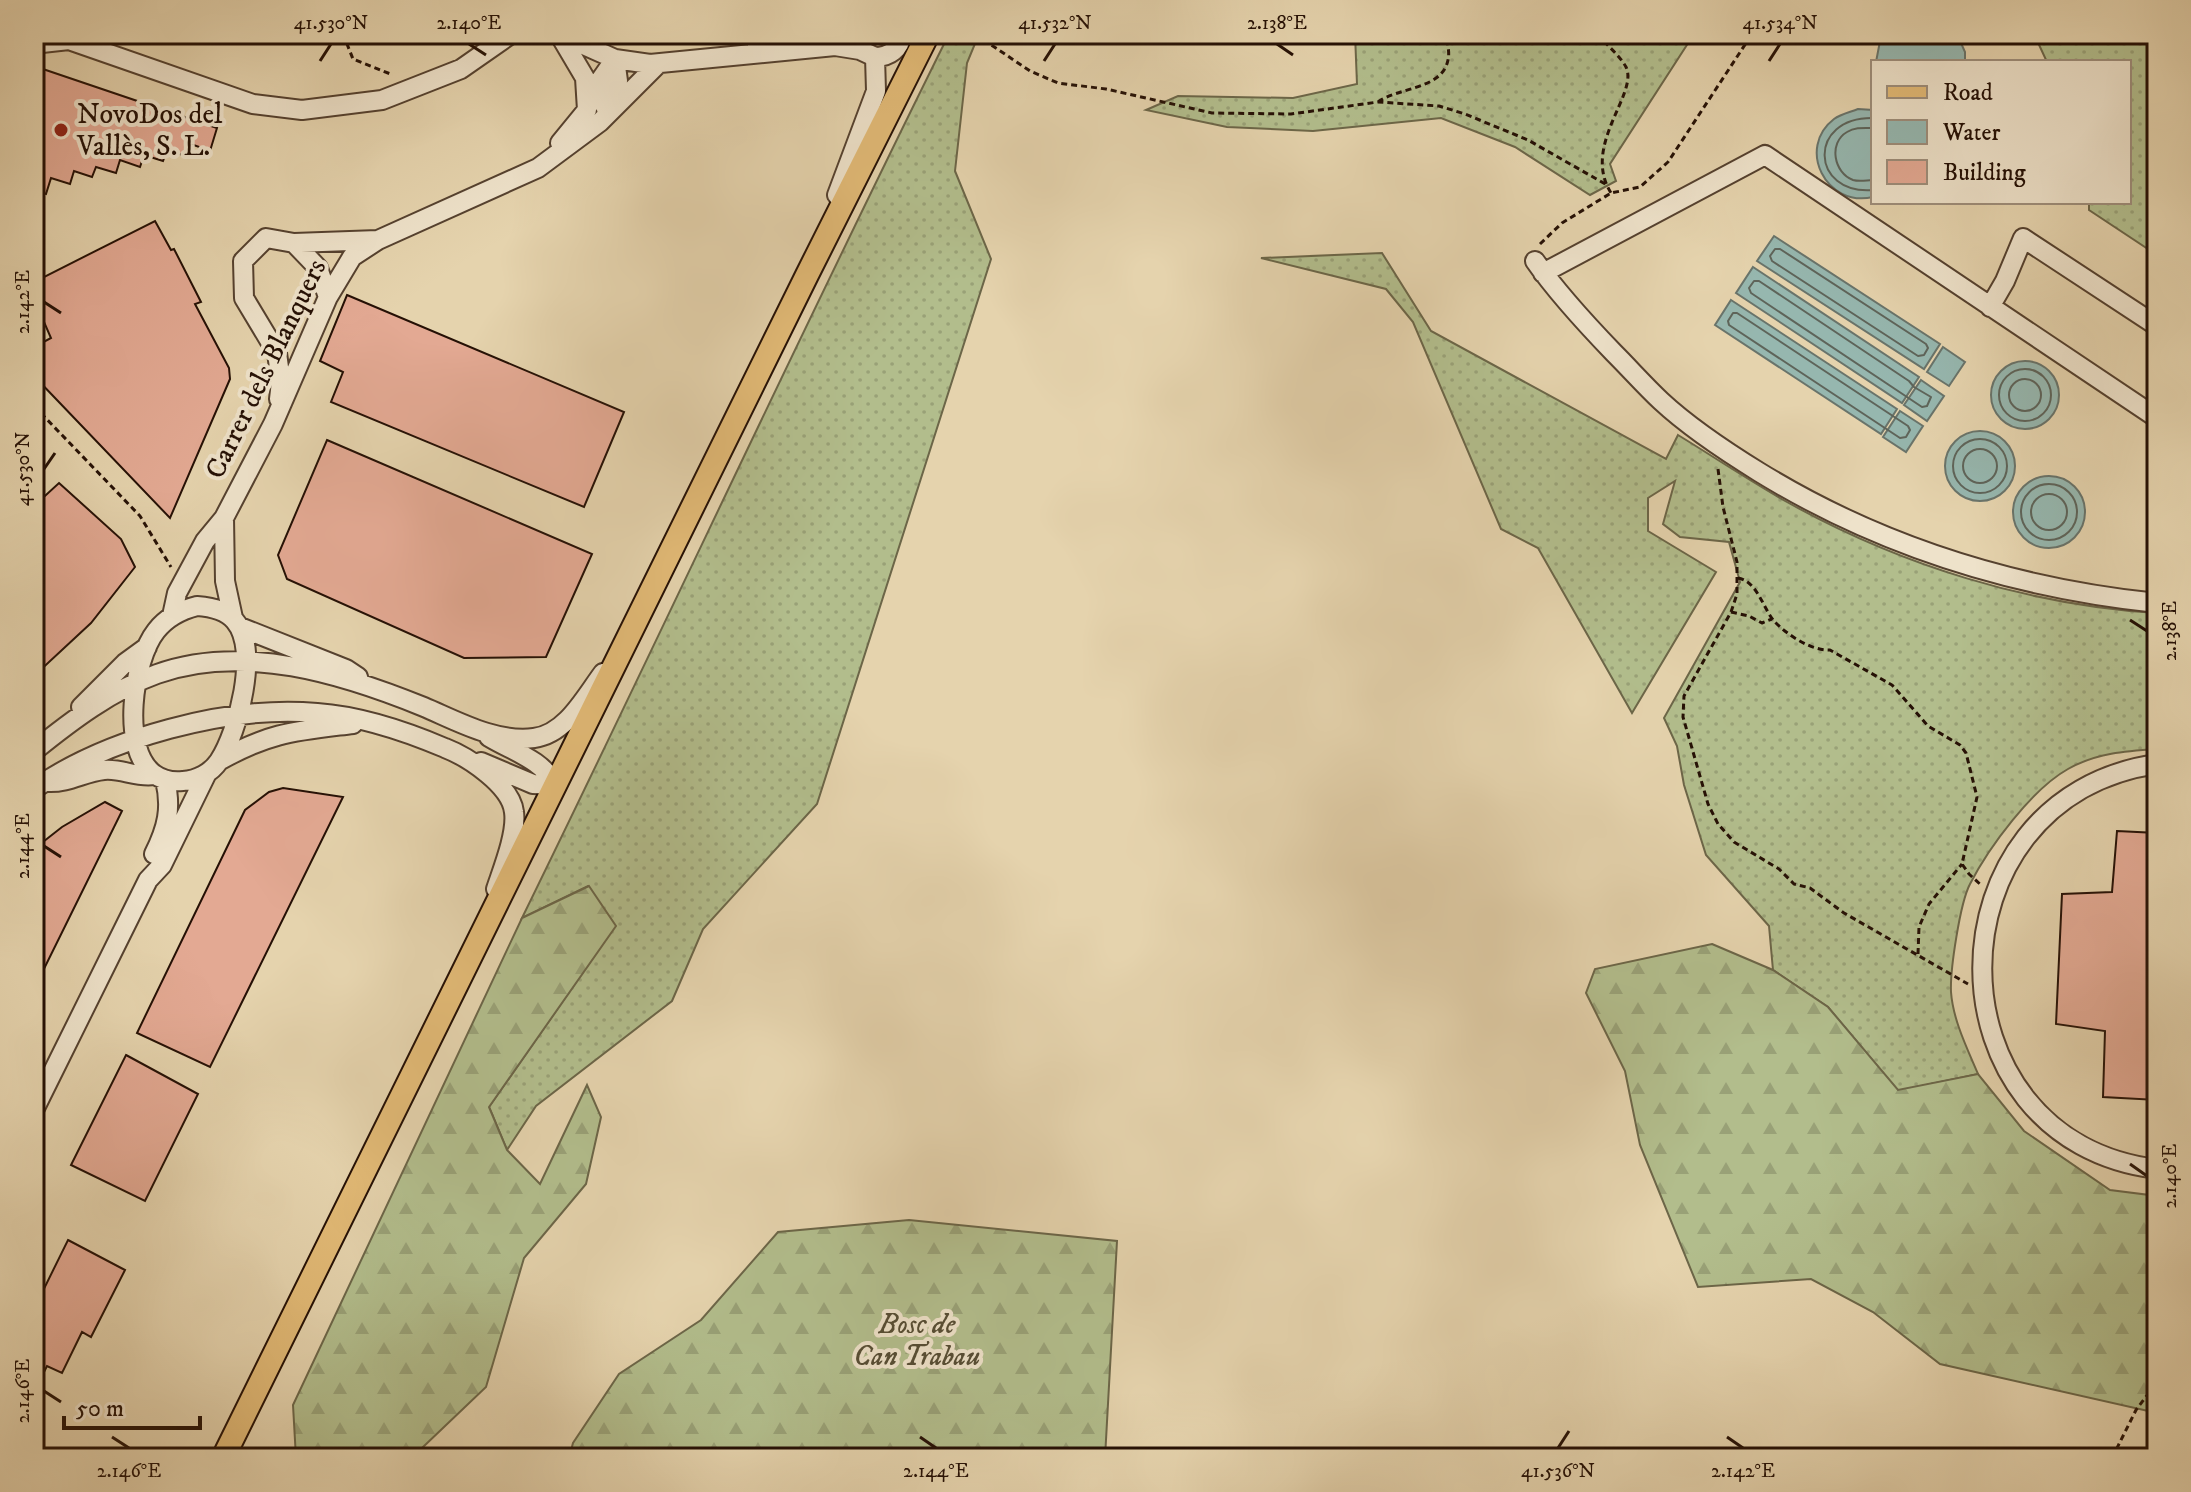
<svg xmlns="http://www.w3.org/2000/svg" width="2191" height="1492" font-family="'IM FELL DW Pica',serif">
	<style>
		.grass { fill: url(#grass-dots); stroke: #6c6648; stroke-width: 2 }
		.forest { fill: url(#forest-firs); stroke: #6c6648; stroke-width: 2 }
		.water { fill: #96b7af; stroke: #69746b; stroke-width: 2 }
		.lines { fill: none; stroke-linecap: round; stroke-linejoin: round }
		.shore { stroke: #5e645a; stroke-width: 2 }
		.building { fill: #e3a993; stroke: #251005; stroke-width: 2 }
		.minor-casing { stroke: #55412f; stroke-width: 22 }
		.major-casing { stroke: #251005; stroke-width: 26 }
		.path { stroke: #251005; stroke-width: 3; stroke-dasharray: 6 4; stroke-linecap: butt }
		.minor { stroke: #eee2ca; stroke-width: 18 }
		.major { stroke: #e2ba76; stroke-width: 22 }
		.ticks { fill: none; stroke: #251005; stroke-width: 3 }
		.poi-dot { fill: #8f2418; stroke: #eee2ca; stroke-width: 3 }
		.labels { text-anchor: middle; dominant-baseline: central; stroke-width: 8; stroke-linejoin: round; paint-order: stroke }
		.poi-label { font-size: 28px; fill: #251005; stroke: #eee2ca; text-anchor: start }
		.street-label { font-size: 28px; fill: #251005; stroke: #eee2ca }
		.park-label { font-size: 28px; font-style: italic; fill: #564d34; stroke: #eee2ca }
		.neatline { fill: none; stroke: #251005; stroke-width: 3 }
		.ticks-label { font-size: 20px; text-anchor: middle; fill: #251005 }
	</style>
	<defs>
		<pattern id="grass-dots" width="8" height="8" patternUnits="userSpaceOnUse" patternTransform="scale(2)"><rect width="8" height="8" fill="#b2bd8c"/><path d="M2 2h.1M6 6h.1" fill="none" stroke="#99a177" stroke-width="1.8" stroke-linecap="round"/></pattern>
		<pattern id="forest-firs" width="22" height="20" patternUnits="userSpaceOnUse" patternTransform="scale(2)"><rect width="22" height="20" fill="#b2bd8c"/><path d="M5 1l3.5 6h-7zM16 11l3.5 6h-7z" fill="#99a177"/></pattern>
	</defs>
	<rect width="100%" height="100%" fill="#e5d3ad"/>
	<filter id="stains"><feTurbulence type="fractalNoise" baseFrequency=".0025" numOctaves="4"/><feColorMatrix values="0 0 0 0 .2 0 0 0 0 .09 0 0 0 0 .02 0 0 0 .5 -.17"/></filter>
	<radialGradient id="worn" r=".72"><stop offset=".6" stop-color="#630" stop-opacity="0"/><stop offset="1" stop-color="#630" stop-opacity=".3"/></radialGradient>
	<path class="grass" d="M949,34h30l-12,29 -12,108 36,88 -174,545 -114,125 -31,72 -136,105 -29,44 -18,-43 126,-181 -27,-40 -66,32c144,-294 281,-591 427,-884z
		M1355,34h339l-84,130 6,17 -26,14 -75,-48 -74,-29 -128,13 -86,-4 -81,-17 32,-14 115,2 64,-14z
		M2034,34h123v221l-68,-45v-8h40v-140h-82z
		M1382,253l49,78 235,128 12,-24c36,22 72,46 109,67 113,63 241,103 370,111v136c-31,2 -61,4 -89,20 -36,20 -79,78 -98,115 -10,19 -20,86 -19,108 2,28 16,56 27,82l-80,17 -70,-84 -55,-37 -4,-44 -63,-71 -22,-70 -7,-39 -13,-28 76,-136 -11,-40 -49,-5 -17,-13 12,-43 -27,17v33l68,41 -84,141 -94,-165 -37,-19 -88,-207 -27,-33 -125,-31z"/>
	<path class="forest" d="M589,886l27,40 -127,181 18,43 33,34 47,-99 14,32 -15,67 -62,74 -38,129 -64,61v10h-126l-3,-53 229,-487z
		M1712,944l61,26 55,37 70,83 80,-16 46,57 86,59 47,6v217l-217,-49 -67,-52 -62,-33 -113,8 -58,-142 -15,-74 -39,-78 9,-24z
		M909,1220l208,21 -12,217h-536l4,-15 46,-69 82,-54 77,-88z"/>
	<path class="water" d="M1884,34h73l8,18v10h-89l4,-21z
		M1858,109l15,1v87c-47,11 -77,-49 -39,-78 7,-5 17,-7 24,-10z
		M1774,236l166,108 -16,25 -167,-108z
		M1753,267l166,110 -17,26 -166,-110z
		M1731,300l166,109 -16,25 -166,-109z
		M1943,347l22,15 -16,24 -22,-14z
		M1991 395a34 34 0 1 1 68 0a34 34 0 1 1-68 0Z
		M1921,380l23,16 -17,25 -23,-16z
		M1900,411l23,15 -17,26 -23,-15z
		M1945 466a35 35 0 1 1 70 0a35 35 0 1 1-70 0Z
		M2013 512a36 36 0 1 1 72 0a36 36 0 1 1-72 0Z"/>
	<g class="lines">
		<path class="shore" d="M1873,118c-66,-1 -63,77 0,72
			M1873,128c-9,0 -18,-1 -26,4 -19,11 -13,41 6,48 7,2 14,0 20,0
			M1775,249h5l146,95 2,4 -4,7 -6,1 -146,-95 -2,-5z
			M1754,281h5l150,100 5,6 17,10 -4,9 -5,1 -171,-114 -2,-5z
			M1733,313h4l171,113 2,4 -4,7 -6,1 -171,-113 -1,-4z
			M1999 395a26 26 0 1 1 52 0a26 26 0 1 1-52 0Z
			M2009 395a16 16 0 1 1 32 0a16 16 0 1 1-32 0Z
			M1953 466a27 27 0 1 1 54 0a27 27 0 1 1-54 0Z
			M1963 466a17 17 0 1 1 34 0a17 17 0 1 1-34 0Z
			M2021 512a28 28 0 1 1 56 0a28 28 0 1 1-56 0Z
			M2031 512a18 18 0 1 1 36 0a18 18 0 1 1-36 0Z"/>
	</g>
	<path class="building" d="M34,66l183,62 -7,23 -19,-7 -5,12 -19,-6 -4,11 -19,-6 -4,12 -20,-7 -4,13 -20,-6 -4,10 -18,-6 -4,13 -19,-6 -5,16 -12,-4z
		M155,221l16,29 3,-1 27,53 -6,2 34,64 1,11 -60,139 -136,-142v-29l17,-9 -17,-39v-17z
		M347,295l277,117 -40,95 -253,-105 12,-30 -23,-11z
		M327,440l265,114 -46,103 -82,1 -177,-79 -9,-24z
		M59,483l62,56 14,28 -44,56 -57,53v-170z
		M283,788l60,9 -133,270 -73,-34 108,-223 24,-18z
		M105,802l17,9 -88,178v-140l28,-22z
		M2117,831l40,2v267l-54,-3 2,-66 -49,-7 6,-130 50,-2z
		M126,1055l72,39 -53,107 -74,-36z
		M68,1240l57,30 -34,67 -9,-5 -20,41 -15,-7 -13,26v-83z"/>
	<g class="lines">
		<defs>
			<path id="minor" d="M559,34l56,25 35,5 185,-18 25,4
				M559,34l26,44 2,32 -27,33
				M854,34l6,16 15,7c15,0 25,-8 27,-23
				M42,43l27,-3 184,64 49,6 80,-10 79,-31 50,-35
				M757,45l40,-11
				M589,105l12,-26 14,-20
				M606,109l12,-28 -3,-22
				M837,195l39,-104 -1,-34
				M294,243l84,-3
				M1535,261c23,33 52,64 79,92 16,16 31,33 47,48 29,27 64,50 98,71 122,75 255,116 398,131
				M1543,273l222,-118 392,263
				M1990,307l15,-26 18,-43 134,88
				M279,399l2,-17 -4,-29 -33,-55 -1,-37 23,-23 28,5 24,25 10,29
				M224,518l1,63 8,37
				M197,606c14,1 29,4 38,15 25,29 3,111 -16,140 -8,12 -22,19 -36,20 -10,1 -21,-1 -29,-7 -34,-24 -21,-114 2,-143 10,-13 25,-21 41,-25z
				M172,616l5,-23 28,-52 19,-23 49,-94 55,-127 24,-40 26,-17 160,-72 62,-46 58,-58
				M240,627l106,42 12,8
				M81,707l44,-44 22,-16
				M489,737c25,15 52,22 67,48
				M34,751c37,-30 78,-61 123,-77 86,-31 186,0 267,33 33,14 72,36 110,31 32,-4 51,-41 69,-65
				M219,761c51,-29 77,-30 134,-37
				M481,762l52,22 23,1
				M2157,764c-233,33 -233,377 0,405
				M48,782c21,1 36,-10 56,-12 17,-2 33,8 50,5
				M34,789c73,-51 194,-84 283,-76 43,3 88,18 128,35 23,9 66,37 69,64 3,21 -11,56 -18,77
				M154,854c13,-26 18,-46 11,-74
				M34,1110l114,-230 14,-15 45,-92"/>
			<path id="major" d="M223,1458l584,-1183 121,-241"/>
		</defs>
		<use href="#minor" class="minor-casing"/>
		<use href="#major" class="major-casing"/>
		<path class="path" d="M343,34l10,25 40,16
			M975,34l55,37 28,12 48,6 106,24 79,1 87,-12 61,4 26,8 63,26 79,45
			M1597,34c9,10 23,22 29,33 13,27 -45,78 -15,126
			M1378,102c20,-15 64,-12 70,-42 2,-8 -1,-18 -2,-26
			M1540,244l22,-21 49,-30 29,-6 28,-25 84,-128
			M34,406l106,110 31,51
			M1718,469l5,38 14,55v32l-6,18 -47,84 -1,21 25,87 10,20 16,18 45,27 15,15 16,4 34,25 124,71
			M1738,578c19,3 25,30 36,43 12,13 37,30 56,29l62,35 36,41 32,19 6,8 11,44 -15,67 7,10 13,12
			M1731,612l18,4 13,7 10,-4
			M1918,954l1,-27 10,-23 33,-40
			M2112,1458l24,-48 21,-28
			M2153,1458l-1,-17 5,-30"/>
		<use href="#minor" class="minor"/>
		<use href="#major" class="major"/>
	</g>
	<path class="ticks" d="M469,44l17,11M1277,44l16,11M320,61l11,-17M1044,61l11,-17M1769,61l11,-17M44,302l17,11M44,469l11,-16M2130,620l17,11M44,846l17,11M2130,1164l17,12M44,1391l17,11M112,1437l17,11M920,1437l16,11M1727,1437l16,11M1558,1448l11,-17"/>
	<circle class="poi-dot" cx="61" cy="130" r="8"/>
	<g class="labels">
		<g class="poi-label">
			<text x="77" y="114">NovoDos del<tspan x="77" dy="32">Vallès, S. L.</tspan></text>
		</g>
		<g class="street-label">
			<text transform="translate(266 369) rotate(-64)">Carrer dels Blanquers</text>
		</g>
		<g class="park-label">
			<text x="917" y="1324">Bosc de<tspan x="917" dy="32">Can Trabau</tspan></text>
		</g>
	</g>
	<rect width="2191" height="1492" fill="none" stroke="#e5d3ad" stroke-width="88"/>
	<rect x="1871" y="60" width="260" height="144" fill="#eee2ca" stroke="#9e8e7b" stroke-width="2"/>
	<rect x="1887" y="86" width="40" height="12" fill="#e2ba76" stroke="#9e8e7b" stroke-width="2"/>
	<text x="1943" y="100" font-size="24" fill="#251005">Road</text>
	<rect x="1887" y="120" width="40" height="24" fill="#96b7af" stroke="#9e8e7b" stroke-width="2"/>
	<text x="1943" y="140" font-size="24" fill="#251005">Water</text>
	<rect x="1887" y="160" width="40" height="24" fill="#e3a993" stroke="#9e8e7b" stroke-width="2"/>
	<text x="1943" y="180" font-size="24" fill="#251005">Building</text>
	<path d="M64 1416v12h136v-12" fill="none" stroke="#251005" stroke-width="4"/>
	<text x="76" y="1416" font-size="24" fill="#251005" stroke="#eee2ca" stroke-width="6" paint-order="stroke">50 m</text>
	<rect x="44" y="44" width="2103" height="1404" class="neatline"/>
	<g class="ticks-label">
		<text x="331" y="29">41.530°N</text>
		<text x="469" y="29">2.140°E</text>
		<text x="1055" y="29">41.532°N</text>
		<text x="1277" y="29">2.138°E</text>
		<text x="1780" y="29">41.534°N</text>
		<text transform="translate(22 302) rotate(-90)" y="7">2.142°E</text>
		<text transform="translate(22 469) rotate(-90)" y="7">41.530°N</text>
		<text transform="translate(2169 631) rotate(-90)" y="7">2.138°E</text>
		<text transform="translate(22 846) rotate(-90)" y="7">2.144°E</text>
		<text transform="translate(2169 1176) rotate(-90)" y="7">2.140°E</text>
		<text transform="translate(22 1391) rotate(-90)" y="7">2.146°E</text>
		<text x="129" y="1477">2.146°E</text>
		<text x="936" y="1477">2.144°E</text>
		<text x="1558" y="1477">41.536°N</text>
		<text x="1743" y="1477">2.142°E</text>
	</g>
	<rect width="100%" height="100%" filter="url(#stains)"/>
	<rect width="100%" height="100%" fill="url(#worn)"/>
</svg>
